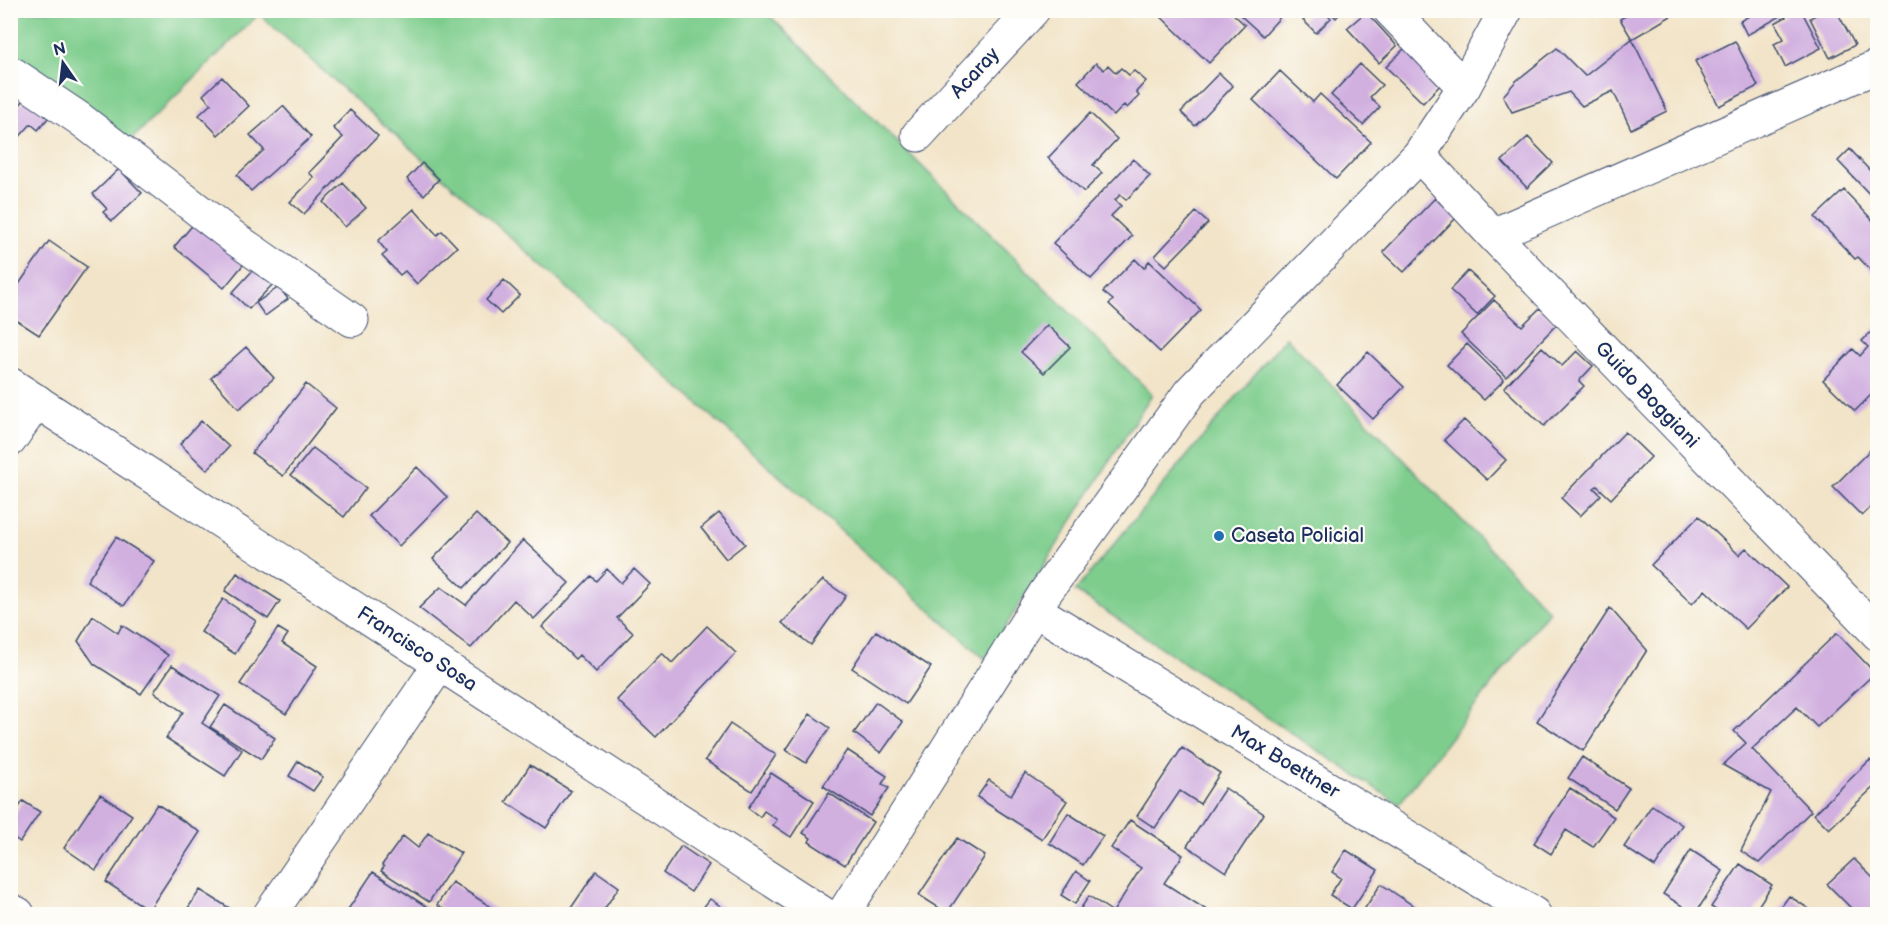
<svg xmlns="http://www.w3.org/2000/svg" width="1888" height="925" font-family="'Balsamiq Sans',sans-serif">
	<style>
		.green { fill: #7ecd8d; stroke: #4c7e76; stroke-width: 1.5 }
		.building { fill: #d1b0e0 }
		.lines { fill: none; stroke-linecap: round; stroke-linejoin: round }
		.street-casing { stroke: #3b4a6e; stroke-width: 35 }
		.secondary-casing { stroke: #3b4a6e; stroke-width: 35 }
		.street { stroke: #fff; stroke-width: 33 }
		.secondary { stroke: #fff; stroke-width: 33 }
		.poi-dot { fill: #1f6fb2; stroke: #fdfcf7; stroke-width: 2 }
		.labels { text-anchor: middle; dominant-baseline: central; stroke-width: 4.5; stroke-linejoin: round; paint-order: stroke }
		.street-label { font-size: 20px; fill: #1b2f5e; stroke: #fdfcf7 }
		.poi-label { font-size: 20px; fill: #1b2f5e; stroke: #fdfcf7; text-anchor: start }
	</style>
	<rect width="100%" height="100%" fill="#fdfcf7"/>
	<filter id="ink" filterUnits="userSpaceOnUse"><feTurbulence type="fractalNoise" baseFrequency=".0167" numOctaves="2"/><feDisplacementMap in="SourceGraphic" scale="12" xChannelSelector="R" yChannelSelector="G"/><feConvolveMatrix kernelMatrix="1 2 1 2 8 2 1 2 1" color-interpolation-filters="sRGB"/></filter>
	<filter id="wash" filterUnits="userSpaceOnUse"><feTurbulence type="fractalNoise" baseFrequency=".008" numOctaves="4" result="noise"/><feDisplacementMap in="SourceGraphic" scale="24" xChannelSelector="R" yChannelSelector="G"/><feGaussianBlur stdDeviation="1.35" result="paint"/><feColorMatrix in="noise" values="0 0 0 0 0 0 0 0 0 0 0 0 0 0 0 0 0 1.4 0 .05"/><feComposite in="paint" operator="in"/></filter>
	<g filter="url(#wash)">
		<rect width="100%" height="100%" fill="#f2e4c8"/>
		<path class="green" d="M10,11h755l387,383 -167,265 -726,-645 -134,132 -114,-89z
			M1286,337l263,274 -150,193 -324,-213z"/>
		<g id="blocks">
			<path class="building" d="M1154,10h75l16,15 -36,38z
				M1243,10h34l5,5 -19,21 -24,-22z
				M1311,10h12l8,8 -15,15 -13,-13z
				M1328,10h15l-7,8z
				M1636,10h31l4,6 -39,23 -12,-20z
				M1760,10h16l3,7 -32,18 -7,-14z
				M1782,10h19l20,38 -36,19 -11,-23 10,-5 -9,-16 11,-6z
				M1825,10h11l19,35 -25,13 -20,-40z
				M1366,12l31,34 -18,17 -32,-35z
				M1632,39l35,72 -36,18 -18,-38 -31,15 -13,-14 -57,20 -9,-16 13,-15 41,-33 28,28z
				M1735,41l23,45 -39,20 -24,-45z
				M1411,42l37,35 -25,26 -37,-36z
				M1096,63l8,7 4,-5 8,8 5,-5 8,7 5,-4 12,10 -10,11 3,4 -12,12 -3,-3 -10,11 -36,-34z
				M1360,64l22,21 -12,12 10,10 -17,18 -32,-30z
				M1280,71l33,31 7,-8 51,48 -35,37 -83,-79z
				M1219,73l14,13 -38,40 -14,-14z
				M222,77l27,29 -31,29 -19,-20 12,-11 -8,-9z
				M25,99l23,19 -10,12 -7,-6 -17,19 -4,-3v-24z
				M283,106l28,31 -60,54 -14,-16 27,-25 -14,-15z
				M350,110l28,26 -74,78 -14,-12 24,-25 -5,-4 34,-36 -10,-9z
				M1090,113l27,26 -24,26 9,8 -18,19 -36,-34z
				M1528,137l25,26 -26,25 -25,-27z
				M1850,149l22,24 4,-4 2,2v29l-2,1 -38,-40z
				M1133,159l17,17 -24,24 -6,-5 -5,5 6,6 -10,10 21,20 -41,43 -38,-36z
				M422,163l17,16 -15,16 -17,-16z
				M119,169l23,24 -30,28 -9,-9 4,-3 -14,-15z
				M343,183l23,25 -21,19 -22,-25z
				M1844,190l34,36v52l-20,-21 -3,2 -40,-42z
				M1435,198l21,20 -52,54 -21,-20z
				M414,209l23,26 5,-4 15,16 -40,37 -12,-13 -5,4 -18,-19 5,-4 -9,-11z
				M1196,212l12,11 -42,43 -11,-10z
				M197,220l50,40 -23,28 -50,-41z
				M49,241l38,26 -48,68 -29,-19v-19z
				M1135,259l9,9 5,-7 52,49 -41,42 -51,-48 4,-4 -10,-8z
				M255,268l18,16 -24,25 -17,-16z
				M1468,271l27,25 -18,19 -27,-25z
				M504,280l16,15 -19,19 -15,-14z
				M279,287l9,12 -23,17 -9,-13z
				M1494,300l28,26 18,-18 17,16 -51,53 -45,-43z
				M1047,325l23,22 -26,26 -23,-21z
				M1878,325v63l-23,23 -32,-31 30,-31 7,7 8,-9 -6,-6z
				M1467,344l37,36 -20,20 -37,-35z
				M246,347l28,31 -35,31 -28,-31z
				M1542,347l20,19 15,-15 16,15 -14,15 5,5 -40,40 -40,-38z
				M1368,352l36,35 -31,32 -36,-34z
				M306,384l30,24 -53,68 -31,-23z
				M1464,420l42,40 -19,20 -43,-40z
				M201,421l28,26 -22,23 -27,-26z
				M1625,432l26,25 -40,42 -14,-13 -3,2 7,7 -21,21 -19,-18z
				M1878,442v58l-16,16 -29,-29z
				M313,448l53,40 -22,29 -53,-42z
				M417,467l30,30 -48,49 -30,-30z
				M719,513l26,31 -19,15 -25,-31z
				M476,514l31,29 -43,45 -31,-29z
				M1699,516l40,39 7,-7 41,39 -41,42 -41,-39 -13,14 -41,-39z
				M116,537l38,24 -30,45 -37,-25z
				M523,540l46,43 -35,36 -20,-19 -43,48 -52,-40 22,-21 25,18z
				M607,569l14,14 13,-14 16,15 -33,34 16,15 -37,39 -17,-17 -4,4 -33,-32 49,-51 5,5z
				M237,573l43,28 -12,18 -43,-28z
				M823,580l23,16 -35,49 -29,-22z
				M223,599l33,22 -21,33 -34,-22z
				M1610,608l37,42 -64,101 -46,-30z
				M93,616l25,17 4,-8 46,30 -27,39 -47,-30 -16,-23z
				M707,626l29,27 -80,84 -39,-37 45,-47 10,10z
				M278,628l10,6 -6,9 35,23 -31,48 -46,-30z
				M876,631l55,36 -25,37 -54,-36z
				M1837,633l38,40 -58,54 -20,-20 -45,42 59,62 -52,52 -18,-12 30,-59 -48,-27 23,-22 -12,-12z
				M172,665l48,31 -18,27 40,27 -17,26 -59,-38 17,-26 -29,-20z
				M876,702l27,20 -22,31 -27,-20z
				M225,705l50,33 -14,21 -51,-32z
				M810,714l20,14 -24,35 -20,-13z
				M730,724l46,31 -24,36 -47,-31z
				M1182,748l38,25 -20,31 -20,-13 -25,37 -18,-12z
				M847,750l40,26 -5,8 7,4 -19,28 -47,-30z
				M1582,757l47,31 -14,21 -47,-31z
				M1870,760l8,8v15l-49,46 -15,-15z
				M298,761l25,16 -10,14 -24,-15z
				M530,765l41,26 -25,37 -40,-26z
				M771,773l43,28 -23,36 -18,-12 4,-5 -13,-9 -4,6 -12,-9z
				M1025,773l42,28 -25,38 -65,-42 12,-17 22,15z
				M1225,788l39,26 -38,58 -39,-26z
				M1570,788l44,29 -21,30 -27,-17 -15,24 -17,-11z
				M829,793l44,29 -28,43 -36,-23 2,-4 -8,-5z
				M100,794l32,21 -36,55 -32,-22z
				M23,801l17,11 -20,30 -10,-7v-15z
				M157,804l43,28 -51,78 -43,-28z
				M1652,805l30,20 -27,42 -31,-20z
				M1068,813l35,23 -20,29 -34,-22z
				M1130,820l53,35 -19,28 49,31h-136l12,-18 24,16 28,-44 -30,-20z
				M428,833l33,20 -32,49 -48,-31 3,-4 -2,-2 21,-29 15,12z
				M957,838l28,18 -38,57 -28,-18z
				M681,846l28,19 -18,27 -28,-19z
				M1346,850l32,20 -26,39 -22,-14 11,-17 -9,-6z
				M1691,850l32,21 -28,43 -32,-20z
				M1854,859l24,24v31h-21l-30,-30z
				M1740,864l32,21 -19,29h-31l-11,-7z
				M596,871l23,16 -18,27h-34z
				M1076,871l14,10 -15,23 -14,-9z
				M373,872l65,42h-93z
				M452,882l50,32h-51l-14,-9z
				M1381,884l37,25 -4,5h-53z
				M200,890l39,24h-55z
				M1789,896l28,18h-41z
				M710,899l22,15h-34z"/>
		</g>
	</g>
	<g filter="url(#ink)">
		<use href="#blocks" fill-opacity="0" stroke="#3b4a6e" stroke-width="1.5"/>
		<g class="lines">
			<defs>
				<path id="street" d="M1390,10l74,77
					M10,74h3l67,45 157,121 115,80
					M918,135l115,-125
					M1419,155l74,80 385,399
					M1493,235l385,-169
					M10,440l27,-39
					M1035,610l499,304
					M10,910l8,4
					M270,914l170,-250"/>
				<path id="secondary" d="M10,384l814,530
					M843,914l202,-321 145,-201 229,-237 45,-68 42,-77"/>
			</defs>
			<use href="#street" class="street-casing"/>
			<use href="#secondary" class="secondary-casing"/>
			<use href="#street" class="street"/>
			<use href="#secondary" class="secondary"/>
		</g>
	</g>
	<circle class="poi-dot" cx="1219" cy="536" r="6"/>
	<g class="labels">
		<g class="street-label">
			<text transform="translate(975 73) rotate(-47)">Acaray</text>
			<text transform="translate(1647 395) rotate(46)">Guido Boggiani</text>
			<text transform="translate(417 649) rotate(33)">Francisco Sosa</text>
			<text transform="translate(1285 762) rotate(31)">Max Boettner</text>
		</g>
		<g class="poi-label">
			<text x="1231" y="536">Caseta Policial</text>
		</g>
	</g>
	<rect width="1888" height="925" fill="none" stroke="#fdfcf7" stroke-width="36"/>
	<g transform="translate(63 63) rotate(346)" stroke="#fdfcf7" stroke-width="4.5" paint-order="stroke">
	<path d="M0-4.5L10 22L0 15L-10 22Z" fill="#1b2f5e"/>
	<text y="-9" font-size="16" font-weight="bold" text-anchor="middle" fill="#1b2f5e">N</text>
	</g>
</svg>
